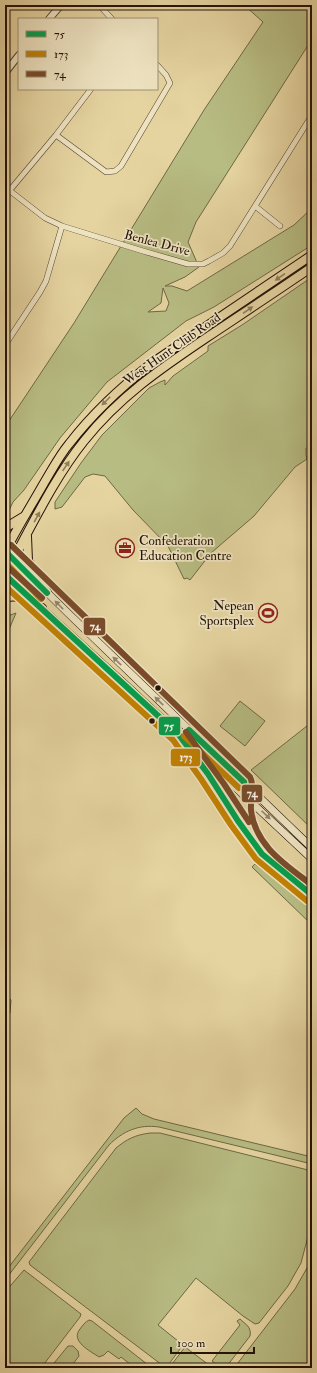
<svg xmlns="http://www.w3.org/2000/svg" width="317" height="1373" font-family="'IM FELL Double Pica',serif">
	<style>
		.green { fill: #b7bc82; stroke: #6e6746; fill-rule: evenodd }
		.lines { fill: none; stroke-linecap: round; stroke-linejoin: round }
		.minor-casing { stroke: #55422f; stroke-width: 6 }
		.tertiary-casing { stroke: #55422f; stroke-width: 8 }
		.secondary-casing { stroke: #251209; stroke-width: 8 }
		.primary-casing { stroke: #251209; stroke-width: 10 }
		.minor { stroke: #eee3c1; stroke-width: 5 }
		.tertiary { stroke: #eee3c1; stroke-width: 6 }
		.secondary { stroke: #eee3c1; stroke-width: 7 }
		.primary { stroke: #e5d4a0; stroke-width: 8 }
		.bus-1-casing { stroke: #eee3c1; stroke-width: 9 }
		.bus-2-casing { stroke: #eee3c1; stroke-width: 9 }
		.bus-3-casing { stroke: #eee3c1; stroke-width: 9 }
		.bus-1 { stroke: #029f4d; stroke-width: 6 }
		.bus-2 { stroke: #c28102; stroke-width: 6 }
		.bus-3 { stroke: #7a4b2a; stroke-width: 6 }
		.oneway { fill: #8f7d5c }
		.oneway2 { fill: #94856e }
		.bus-dot { fill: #251209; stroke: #eee3c1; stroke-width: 1.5 }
		.labels { text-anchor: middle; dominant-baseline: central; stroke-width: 3.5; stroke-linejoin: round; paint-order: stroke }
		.street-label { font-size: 13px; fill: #251209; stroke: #eee3c1 }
		.poi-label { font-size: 13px; fill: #251209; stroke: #eee3c1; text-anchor: start }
		.line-badge { stroke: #eee3c1; stroke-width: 1.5 }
		.badge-label { font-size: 11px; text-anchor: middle; font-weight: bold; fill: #fff }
	</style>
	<rect width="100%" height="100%" fill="#e5d4a0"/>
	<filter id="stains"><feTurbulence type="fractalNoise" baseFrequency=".005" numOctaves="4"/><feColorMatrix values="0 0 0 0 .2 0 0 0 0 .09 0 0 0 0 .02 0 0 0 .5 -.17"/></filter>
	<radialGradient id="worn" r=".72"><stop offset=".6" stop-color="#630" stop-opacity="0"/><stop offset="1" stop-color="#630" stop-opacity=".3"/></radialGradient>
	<path class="green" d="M244,5h68v34l-116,183 -8,20 11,25 -14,10 -20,9h7l15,5 107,-66 18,-17v37l-98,62 -28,14 -79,61 -47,56 -36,52 -11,12 -8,17v-92l69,-104 130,-213 59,-88zM163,288l6,15 -3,8 -18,1 13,-9z
		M312,259v4l-110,73 -1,-2z
		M312,277v171h-6v7l1,4 -12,8 -41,49 -43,37 -21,27 -3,-2 -3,1 -16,-33 -35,-36 -28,-34 -12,-2 -8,3 -23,30 -7,2v-7l26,-39 21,-28 47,-47 11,-6 5,-2v5l8,-9 35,-25v-5l34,-21z
		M198,336l1,2 -42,30 -96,100h-2l5,-11 25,-34 49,-46z
		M16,613l-11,26v-22z
		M240,701l25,20 -20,25 -25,-20z
		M312,722v107l-61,-59z
		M255,864l57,40v21l-60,-58z
		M5,994l6,6 -1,13 -5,6z
		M136,1108l6,6 12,5 158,38v7l-153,-37c-20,-3 -36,4 -50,18l-104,135v-8l119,-154z
		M150,1133h10l152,38v50l-11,42 -13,23 -29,37 -4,1 -12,-8 -47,-38 -38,47 25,20 -17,23 -136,-103 -1,-3 87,-114c11,-9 19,-13 34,-15z
		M312,1252v116h-78l61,-79 12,-21z
		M24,1270l57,44 -1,3 -39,51h-36v-76z
		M240,1319c5,5 12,8 10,17l-23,30h-8l-7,-5 28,-36 -3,-4z
		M89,1320l3,1 60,47h-17l-14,-11 -2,2 -11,-8 -4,4 -5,2c-9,-6 -29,-16 -19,-28 3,-4 5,-7 9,-9z
		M68,1346h5l5,5 1,5 -9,12h-20z
		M185,1347l28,21h-44z"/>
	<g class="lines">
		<defs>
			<path id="minor" d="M99,5l13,14
				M56,135l50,37 9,-1 6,-5 49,-83 -4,-8 -9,-10
				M5,187l40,31 17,8 81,25 45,13h15l6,-3 14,-8 7,-7 82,-131
				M5,196l51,-61 35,-46
				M255,206l25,20
				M5,345l35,-53 6,-11 16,-55"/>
			<path id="tertiary" d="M49,19l12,-14
				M5,73l14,-18"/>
			<path id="secondary" d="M5,551l67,66 240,231
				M5,575l121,110 186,174"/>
			<path id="primary" d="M5,528l18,-11
				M27,536l1,25 19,31
				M5,552c12,-24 26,-46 39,-69 8,-13 15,-27 25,-39 24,-31 52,-57 83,-81l160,-108
				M5,574c25,-44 47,-93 79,-133 35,-44 76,-72 122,-103 36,-24 71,-47 106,-71
				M5,598c14,-5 25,3 37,10"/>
		</defs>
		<use href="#minor" class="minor-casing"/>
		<use href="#tertiary" class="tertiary-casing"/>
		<use href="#secondary" class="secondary-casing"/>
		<use href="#primary" class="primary-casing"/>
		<use href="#minor" class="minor"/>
		<use href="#tertiary" class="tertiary"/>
		<use href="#secondary" class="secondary"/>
		<use href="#primary" class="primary"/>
		<defs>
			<path id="bus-1" d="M5,551l42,42
				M5,575l174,160 29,39 30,47 24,33 50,41
				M189,730l55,52"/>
			<path id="bus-2" d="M5,562l36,37
				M5,586l168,154 28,39 30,46 25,34 51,42
				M184,736l55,52"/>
			<path id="bus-3" d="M11,545l239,232c5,9 0,23 1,33 4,36 35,55 61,75
				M10,569l32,29
				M186,732l38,52 25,38"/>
		</defs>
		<use href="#bus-1" class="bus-1-casing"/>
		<use href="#bus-2" class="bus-2-casing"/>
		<use href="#bus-3" class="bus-3-casing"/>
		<use href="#bus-1" class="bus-1"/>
		<use href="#bus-2" class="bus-2"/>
		<use href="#bus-3" class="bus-3"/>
	</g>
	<defs><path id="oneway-solid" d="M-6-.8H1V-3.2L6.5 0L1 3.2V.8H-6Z"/></defs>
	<g class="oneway">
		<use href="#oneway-solid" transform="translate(280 277) rotate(146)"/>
		<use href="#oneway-solid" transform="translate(248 310) rotate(-34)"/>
		<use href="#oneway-solid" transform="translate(106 401) rotate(135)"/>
		<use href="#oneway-solid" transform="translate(66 466) rotate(-56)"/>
		<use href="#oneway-solid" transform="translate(37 517) rotate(-61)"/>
	</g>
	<g class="oneway2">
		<use href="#oneway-solid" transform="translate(59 605) rotate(-135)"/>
		<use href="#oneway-solid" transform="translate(117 661) rotate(-136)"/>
		<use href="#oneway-solid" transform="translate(159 701) rotate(-136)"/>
		<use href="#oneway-solid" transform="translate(266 815) rotate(43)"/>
	</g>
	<defs>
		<symbol id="office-ring" viewBox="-11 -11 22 22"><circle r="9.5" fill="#eee3c1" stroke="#8f2418" stroke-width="1.5"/><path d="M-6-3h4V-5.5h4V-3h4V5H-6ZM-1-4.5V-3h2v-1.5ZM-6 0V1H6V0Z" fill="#8f2418"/></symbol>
		<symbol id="stadium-ring" viewBox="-11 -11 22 22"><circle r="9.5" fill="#eee3c1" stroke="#8f2418" stroke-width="1.5"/><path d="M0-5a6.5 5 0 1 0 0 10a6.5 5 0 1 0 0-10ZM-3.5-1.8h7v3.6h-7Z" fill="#8f2418"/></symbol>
	</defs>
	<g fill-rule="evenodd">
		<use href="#office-ring" x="114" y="537" width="22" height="22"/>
		<use href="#stadium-ring" x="257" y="602" width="22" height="22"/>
	</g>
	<g class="bus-dot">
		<circle cx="158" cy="688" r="3.5"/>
		<circle cx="152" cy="721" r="3.5"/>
	</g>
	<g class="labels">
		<g class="street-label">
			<text transform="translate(157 243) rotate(15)">Benlea Drive</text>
			<text transform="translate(172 349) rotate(-35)">West Hunt Club Road</text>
		</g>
		<g class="poi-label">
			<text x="139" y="541">Confederation<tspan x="139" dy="15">Education Centre</tspan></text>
			<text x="254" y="606" text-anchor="end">Nepean<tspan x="254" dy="15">Sportsplex</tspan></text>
		</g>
	</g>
	<g class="line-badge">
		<rect x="83" y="617" width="23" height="19" rx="4" fill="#7a4b2a"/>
		<rect x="158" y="716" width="23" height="20" rx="4" fill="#029f4d"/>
		<rect x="170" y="748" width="31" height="19" rx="4" fill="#c28102"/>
		<rect x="241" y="784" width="22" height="19" rx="4" fill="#7a4b2a"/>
	</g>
	<g class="badge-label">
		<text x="95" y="630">74</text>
		<text x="169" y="730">75</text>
		<text x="186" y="761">173</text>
		<text x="252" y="797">74</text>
	</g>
	<rect width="317" height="1373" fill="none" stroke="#e5d4a0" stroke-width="20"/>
	<rect x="6" y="6" width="305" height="1361" fill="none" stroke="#251209" stroke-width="2"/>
	<rect x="10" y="10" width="297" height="1353" fill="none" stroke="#251209"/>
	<rect x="18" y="18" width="140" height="72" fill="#eee3c1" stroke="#9e8f77"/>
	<rect x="26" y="31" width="20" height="6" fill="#029f4d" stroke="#9e8f77"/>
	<text x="54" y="38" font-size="12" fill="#251209">75</text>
	<rect x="26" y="51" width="20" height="6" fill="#c28102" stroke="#9e8f77"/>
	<text x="54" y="58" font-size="12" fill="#251209">173</text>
	<rect x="26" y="71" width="20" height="6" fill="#7a4b2a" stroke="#9e8f77"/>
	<text x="54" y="78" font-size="12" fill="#251209">74</text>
	<path d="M171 1347v6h83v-6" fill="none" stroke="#251209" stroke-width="2"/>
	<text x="177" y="1347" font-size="12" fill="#251209" stroke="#eee3c1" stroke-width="3" paint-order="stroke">100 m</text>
	<rect width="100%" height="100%" filter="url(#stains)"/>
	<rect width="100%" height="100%" fill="url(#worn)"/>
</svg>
